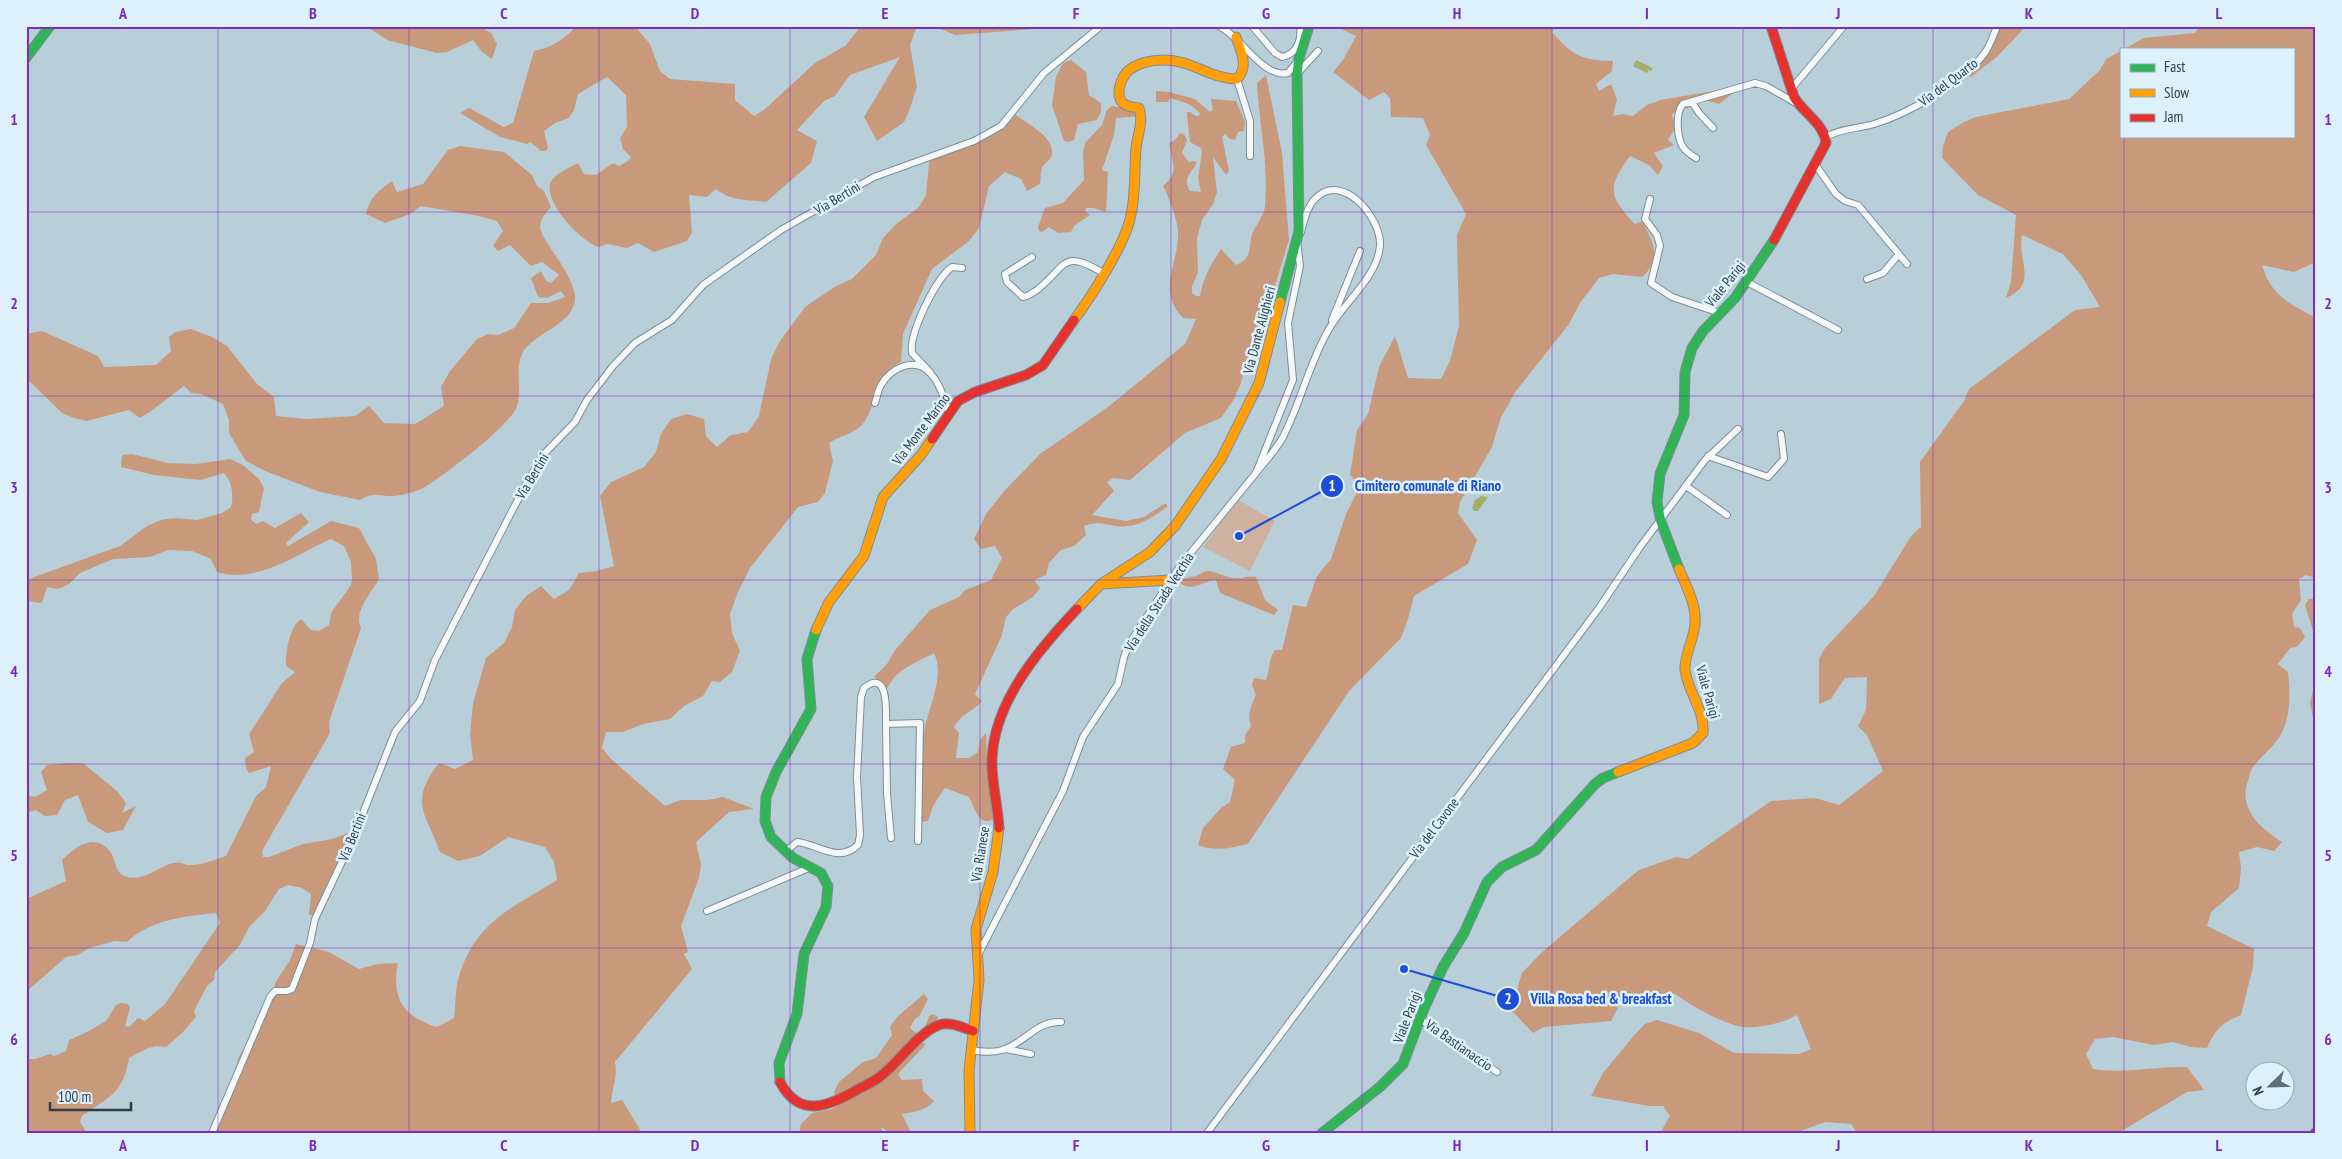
<svg xmlns="http://www.w3.org/2000/svg" width="2342" height="1159" font-family="'PT Sans Narrow',sans-serif">
	<style>
		.green { fill: #cfb19f }
		.forest { fill: #c89a7b }
		.water { fill: #a6ad6b }
		.lines { fill: none; stroke-linecap: round; stroke-linejoin: round }
		.street-casing { stroke: #7c8e97; stroke-width: 8 }
		.fast-casing { stroke: #7c8e97; stroke-width: 11 }
		.slow-casing { stroke: #7c8e97; stroke-width: 11 }
		.jam-casing { stroke: #7c8e97; stroke-width: 11 }
		.street { stroke: #f4f8f9; stroke-width: 6 }
		.fast { stroke: #30b455; stroke-width: 9 }
		.slow { stroke: #ff9f0a; stroke-width: 9 }
		.jam { stroke: #e5322d; stroke-width: 9 }
		.grid { fill: none; stroke: #7b2cbf; stroke-width: 1; stroke-opacity: 0.55 }
		.labels { text-anchor: middle; dominant-baseline: central; stroke-width: 5; stroke-linejoin: round; paint-order: stroke }
		.street-label { font-size: 14px; fill: #2e3f48; stroke: #dcf1fc }
		.leader { fill: none; stroke: #1d4ed8; stroke-width: 2 }
		.callout-dot { fill: #1d4ed8; stroke: #dcf1fc; stroke-width: 2 }
		.mark-label { font-size: 15px; text-anchor: middle; font-weight: bold; fill: #fff }
		.callout-label { font-size: 15px; text-anchor: middle; font-weight: bold; fill: #1d4ed8; stroke: #dcf1fc; stroke-width: 5; stroke-linejoin: round; paint-order: stroke }
		.neatline { fill: none; stroke: #7b2cbf; stroke-width: 2 }
		.grid-label { font-size: 16px; text-anchor: middle; font-weight: bold; fill: #7b2cbf }
	</style>
	<rect width="100%" height="100%" fill="#b8cfda"/>
	<path class="green" d="M1238,500l37,21 -25,50 -47,-24z"/>
	<path class="forest" d="M366,26h114l11,7 6,11 -5,15 -11,-8 -8,-11 -26,12 -10,1 -50,-13z
		M576,26h59l15,18 10,27 10,8 65,5v16l19,16 11,-7 50,-46 30,-17 16,-20h56l-7,19 7,42 -8,24 -5,11 -27,19 -13,-24 36,-60 -50,18 -15,21 -11,5 -27,29 20,11 -6,22 -45,39c-20,-3 -34,0 -50,-13l-9,8 -18,-2 3,38 -5,8 -33,11 -16,-9 -11,5 -20,-4 -8,3c-18,-5 -54,-43 -49,-63 3,-10 19,-16 28,-21l6,11 12,1 17,-12 6,3 9,-5 3,-4 -8,-8 -3,-11 7,-11 -1,-32 -19,-18 -29,17 -4,16 -5,8 -14,5 -11,8 4,17 -3,3h-4l-11,-9 -3,2 -27,-7 -40,-24 9,-5 35,19 9,-4 21,-72c17,-3 31,-12 42,-25z
		M933,26h101v3l-79,6z
		M1342,26h213l-3,6c21,24 29,28 61,29l-1,10 -16,13 3,7 12,-7 6,15 -4,17 9,-2 11,2 14,-11 13,-5 66,-11 6,5 -13,10 -17,-5 -15,10 -8,-2 -7,8 4,12 -8,13 6,5 -20,8 9,13 -5,9 -9,-10 -19,-9c-23,32 -22,40 5,68l7,-3c11,20 21,38 0,56l-29,-3 -14,4 -19,25 -11,21 -53,67 -15,26 -9,30 -32,55 -2,11 19,27 -9,24 -54,32 -6,23 -7,19 -52,53 -101,153c-17,4 -33,8 -50,1l5,-17 18,-20 9,-6 5,-22 -12,-11 8,-22 14,-4v-8l6,-9c-4,-12 0,-20 5,-31l-4,-10 2,-7 12,2c5,-13 1,-17 9,-30h7l11,-45 13,2 11,-31 14,-17 15,-45 14,-28 -10,-11 7,-45 11,-16 11,-47 16,-31 13,42 33,1 9,-18 9,-35 -2,-91 9,-21 -40,-69 4,-10 -7,-17 -32,-1 -1,-19 -6,-6 -15,8 -36,-28 10,-12 13,-24 -13,-6z
		M2000,26h26l-28,30 -27,21 -5,-3z
		M2200,26l32,3 8,-3h76v236l-22,10 -32,-7c9,31 27,38 54,53v260l-10,-3 -7,4 2,21 -9,14 2,13 6,1 5,9 -8,10 -7,1 -12,16 10,8c2,19 3,37 -4,56 -6,16 -21,26 -31,39 -3,4 -4,10 -5,14 -10,28 12,47 34,61l-8,9 -17,-4 -18,5 2,16 -2,20 -28,24 -4,14 47,23 -1,18 -12,48c-18,7 -26,15 -34,33l-16,-1 -18,-5 -19,3 -41,-8 -18,2 -9,15 7,15c32,5 62,-3 94,-2l17,23 -17,2 -69,41h-261l-6,-9 -26,-2 -30,11h-135l10,-17 -7,-10h-14l-58,-10 12,-23 34,-41 8,-8 12,-4 42,13 35,20 65,1 12,-5 -14,-34c-14,8 -35,13 -52,12 -19,-1 -55,-22 -70,-33l-53,6 -11,21 -67,6 -11,6 -22,-23 11,-37 19,-20 87,-74 11,-9 37,-13 12,2 83,-58 44,-3 24,7 44,-34 -16,-36 -9,-9 8,-16 1,-33 -22,1 -14,21 -12,5v-45l6,-11 49,-52 37,-60 10,-9 -1,-65 44,-61 5,-12 106,-79 25,-3 -19,-32 -18,-21 -41,-19c-5,27 17,49 -16,63l5,-16 5,-67 -38,-20 -36,-37 1,-12 5,-14 16,-10 12,-5 93,-18 31,-29 6,-11 15,-8v85h172v-87h-169l20,-11 51,-5z
		M1071,60l15,12 3,23 12,8v9l-4,8 -19,4 -4,16 -5,2 -5,-1 -12,-36 4,-28 7,-14z
		M1266,75l16,78 7,87 -30,98 -10,15 -8,30 -7,16 -13,19 -36,15 -55,47 -17,-2 -6,4 7,9 -22,24 34,6 18,-4 20,-13h3v3c-15,11 -32,22 -51,19 -14,-2 -18,-5 -32,0l2,9 -12,11 -13,4 -12,13 -3,12 -12,5 6,8 -7,9 -20,12 -7,8 -4,18 -27,59 7,7c-10,12 -18,10 -28,26l5,6 -3,25h13l9,-6 2,-12 6,-7 1,28 8,57c-16,11 -20,-10 -26,-21l-24,-9 -12,18 -5,15 -6,1c0,-29 -3,-60 2,-89 3,-25 22,-55 10,-80 -20,11 -37,15 -47,36l-3,-6 -10,-6 13,-13 8,-14 35,-40 29,-13 6,-7 26,-10 11,-22 -7,-12 -14,3 -7,-10 12,-25 20,-25 34,-35 68,-47 77,-63 11,-25 -13,-1c-28,-29 -3,-55 -5,-88 -1,-11 -10,-35 -15,-44 18,-14 8,-25 6,-43l6,-3 5,-7 4,1 3,6 -5,13 7,9 6,-1 2,2c-6,10 -15,16 -7,28l11,1 -3,-14 4,-26 -1,-4 -11,-6 -3,-26v-4h3l6,4h3l1,-3 -11,-9 -19,-6 -2,4h-12v-11l13,1 26,7 15,13 3,-2 -2,-11 25,2 9,21 -1,9 -6,1 -3,8 -5,-1 -5,-5 -3,3 7,34 -3,4 -13,-18 4,35 -4,12 -11,16 -5,18 1,35 -6,13v7l4,3h4c3,-18 11,-32 21,-47l15,16c15,-7 13,-13 15,-27 2,-11 13,-20 14,-32 4,-40 -6,-82 -8,-123z
		M1112,106l22,3 6,7 -24,2 -2,17 -12,35 6,2 -2,40 -13,-4h-7l-1,3 5,4 -16,11 -3,6 -13,1 -9,-6 -7,5 -3,-1 -1,-4 7,-19 18,-5 21,-23 -1,-27 2,-10 17,-18 5,-15z
		M1016,115c11,9 45,25 34,44 -2,3 -7,5 -8,9 -2,4 -1,12 -2,16l-13,7 -6,-12 -16,-7 -16,14 -10,42 -10,13 -37,28 -29,65 -2,28c-25,11 -23,38 -36,59 -9,13 -24,14 -36,22l4,18 -8,32 -7,9 -20,5 -48,61 -12,24 -8,22 2,19 8,18 -8,21 -12,10 -8,-1 -9,15 -19,10 -14,13 -27,5 -20,8h-17l-4,16 9,11 54,47 15,-6h27l16,-3 31,12 -25,3 -33,30 5,23 -2,13 -18,48 7,26 -4,2 8,15 -77,93c3,15 -3,25 -4,41l11,-3 20,33h-427l4,-22 14,-18 5,-34 4,-8 11,-8 21,-50 1,-10 15,-23 6,-16 33,8 30,17 19,-5 20,-1c-7,35 5,54 39,64l17,-9c2,-12 1,-26 4,-38 16,-58 53,-71 99,-100l-3,-18 -9,-15 -37,-10 -28,19 -22,5 -18,-9c-14,-39 -32,-49 -1,-89l16,6 18,-9 -3,-26 3,-31 13,-45 18,-15 8,-16 3,-17 11,-14 15,-10 13,13 15,-9 10,-17 18,-2 17,-5 -14,-70 11,-14 33,-15 12,-15 5,-18 10,-15 16,-5 17,5 2,17 11,11 14,-12 17,-3 11,-16 12,-57 9,-18 25,-34 31,-21 16,-7 24,-24 7,-17 13,-14 23,-17 7,-12 3,-32 3,-6c37,-11 56,-13 84,-42z
		M460,146l44,6 28,23 5,11 7,5 7,16c-5,6 -10,11 -11,19 -1,13 33,46 35,70 2,26 -37,36 -50,53 -14,19 1,45 -11,63 -15,22 -66,60 -89,75 -7,4 -18,7 -25,8 -17,4 -22,-6 -40,5l-40,-8 -55,-21 -19,-10 -17,-28v-13l-6,-16 -22,-10 -10,-1 -7,-7 -33,25 -11,7 -11,-8 -42,11 -13,-3 -12,-5 -36,-35v-44l16,-3 56,25 6,11 52,-2 15,-14 -2,-14 6,-5 16,-3 21,8 15,9 30,38 17,13 2,19 29,3 50,-3 14,-10 15,17 31,1 29,-18 -3,-19 9,-16 27,-32 11,-5 10,1 16,-7 17,-25h17l17,-6 -4,-6 -14,7 -9,-1 -7,-19 10,-7 5,10 5,2 8,-8 -17,-13 -11,4 -21,-21 -12,6 -5,-5 10,-15 -6,-10 -18,-5 -58,-10 -11,8 -25,9 -19,-9c4,-17 12,-23 26,-33l5,11 26,-8 25,-34z
		M132,454l36,9 28,1 34,-5 13,6 16,14 5,9 -5,24 -7,2 -1,5 5,5 7,-3 12,7 26,-15 8,9 -23,21 2,3 43,-25 28,7 17,31 3,20c-8,15 -26,32 -18,49l-32,94 1,11 -68,118 1,6h6l34,-13 29,-5 16,-6 4,3 -39,79h-4l2,-21 -9,-6 -14,-3 -9,4 -14,22 -15,15 -11,20 -24,26 -1,8 -7,6 -13,25 2,6 -14,16 -16,14 -9,-1 -9,2 -19,10c-6,36 -19,38 -47,58l-2,6 7,11h-61v-74h9l15,-5 4,2 12,-5 3,-11 20,-9 17,-10 10,-16 5,-2 7,1 2,4 -5,18 4,1 9,-9 7,3 20,-17 55,-81 -4,-10c-31,3 -66,7 -89,29l-12,-1 -26,7 -11,7 -12,2 -40,35v-93l40,-18 -4,-21c14,-13 33,-29 49,-7 6,9 3,20 16,24 14,4 28,-7 40,-12 15,-6 15,1 25,0 11,0 23,-6 34,-9l30,-60 10,-9 5,-21 -22,7 -3,-5 -1,-10 9,-6 -5,-18 33,-51 13,-11 -9,-6c-1,-13 4,-40 15,-47l10,11 8,1 10,-6 2,-12 20,-28 1,-6 -1,-17 -7,-16 -13,-7c-36,16 -74,45 -114,33l-6,-13 -19,-8 -24,-1 -18,7 -37,2 -33,14 -11,11 -11,5 -11,-2 -5,16 -16,-2v-21l94,-34 27,-20 14,-6 13,-2 23,2 25,-7 9,-6c3,-12 1,-25 -7,-34l-24,7 -46,-5 -33,-8 1,-12z
		M1206,571c11,0 20,7 29,7 7,1 13,-3 21,-1l9,23 13,10 -4,5 -54,-22 -4,-13c-12,0 -23,13 -36,3l1,-4 15,-3z
		M2309,599h7v70l-2,-35 -9,-29z
		M2316,679v52l-6,-28z
		M68,763h15l35,29 8,11 -4,10 14,-7 -13,24 -16,3 -19,-11 -10,-27 -13,5 -8,15 -12,1 -9,-6 -10,3v-18l9,2 12,-7 -6,-18 6,-7z
		M924,994l4,5 -8,16 -6,5 -4,8 6,5c8,-2 11,-10 13,-17l4,-2 5,3 -3,7 -53,48 -42,25h-5l-1,-5 5,-10 24,-20 13,-4 16,-23 -2,-8 7,-10z
		M921,1043l5,1 -28,30 4,6 20,-1 1,12 11,10c-8,10 -21,11 -32,13l9,19h-20l-10,-6 2,6h-84l2,-9 11,-11 20,-4 54,-31z"/>
	<path class="water" d="M1636,60l17,8 -2,3 -2,-1 -2,3 -14,-7z
		M1481,496l7,1 -10,14h-4l-2,-3 3,-8z"/>
	<g class="lines">
		<defs>
			<path id="street" d="M1219,26c22,10 44,53 69,47l8,-10
				M1252,26l23,27 7,4c15,-3 20,-17 18,-31
				M1297,74l21,-23
				M1237,79l13,42v35
				M1792,88l52,-62
				M1692,102l7,11 14,15
				M1826,137c15,-9 32,-8 48,-13 34,-10 92,-43 112,-73 5,-8 8,-17 11,-25
				M1696,158c-5,-3 -10,-6 -13,-11 -6,-9 -8,-34 0,-43l72,-21 11,3 33,19
				M1815,164l21,30 9,7 13,4 49,59
				M1650,199l-5,20 12,16 3,11 -9,37 21,14 48,16
				M1032,257l-27,17 2,8 16,15c6,-1 9,-4 14,-7 30,-24 25,-42 66,-17
				M1867,279l16,-6 16,-19
				M1747,282l91,48
				M1332,320l28,-69
				M930,372l-18,-19c-3,-20 24,-75 40,-86l10,1
				M875,403c2,-6 3,-13 6,-18 10,-17 34,-29 49,-12 10,10 14,26 19,39
				M1708,456l60,21 16,-18 -3,-25
				M1256,473c9,-12 20,-23 27,-36 18,-35 26,-74 46,-108 15,-27 48,-51 51,-83 2,-28 -38,-75 -64,-48 -9,8 -12,23 -15,34
				M1686,486l41,29
				M886,724l1,69 4,45
				M785,852l12,-10c21,2 41,22 61,3l2,-10 -3,-58 4,-80 3,-9c25,-20 22,24 22,36l34,-1 -2,118
				M707,911l104,-44
				M978,955l85,-164 20,-54 35,-53 6,-27 5,-13 51,-78 76,-93 37,-93 -5,-57 12,-57 -3,-25
				M1420,1019l77,53
				M1006,1049l25,5
				M971,1050c10,2 21,3 31,0 22,-6 35,-30 59,-28
				M212,1133l58,-136 5,-6h12l5,-2 18,-46 5,-24 39,-83 41,-104 25,-31 15,-41 92,-178 17,-28 31,-32 12,-22 26,-34 22,-23 37,-23 31,-35 78,-55 93,-53 100,-36 27,-15 43,-53 57,-47
				M1207,1133l392,-525 41,-61 65,-87 33,-31"/>
			<path id="fast" d="M26,58l24,-32
				M1280,302l19,-71 -2,-157 2,-16 10,-32
				M1679,569l-18,-47 -4,-20 3,-28 24,-59 1,-43 7,-24 11,-17 32,-33 39,-58
				M780,1082l-1,-19 18,-49 7,-60 22,-47 2,-21 -7,-13 -28,-15 -22,-21 -6,-16 1,-24 10,-25 35,-63 -4,-50 9,-29
				M1322,1133l59,-47 22,-22 20,-53 20,-44 21,-34 23,-51 15,-15 34,-17 59,-66 8,-6 15,-6"/>
			<path id="slow" d="M1074,320c17,-23 45,-67 54,-94 8,-24 6,-52 8,-77 1,-14 8,-27 3,-41 -5,-1 -11,-1 -15,-4 -10,-8 -3,-27 5,-34 9,-7 23,-10 34,-10 28,-1 47,19 74,19 12,-12 4,-28 -1,-42
				M1101,584l70,-4
				M1077,609l24,-25 49,-32 25,-26 46,-67 38,-76 21,-81
				M816,630l13,-28 35,-46 19,-59 38,-42 11,-16
				M1618,772l75,-29 10,-10c2,-23 -15,-40 -18,-63 -1,-15 9,-31 10,-46 2,-19 -9,-38 -16,-55
				M970,1133l-1,-63 10,-90 -3,-51 17,-57 6,-44"/>
			<path id="jam" d="M1771,26l23,71c9,16 30,26 32,46l-52,97
				M932,439l26,-38 17,-9 51,-17 17,-10 31,-45
				M999,828c-1,-23 -8,-47 -7,-69 2,-57 47,-110 85,-150
				M780,1082c19,36 47,25 75,9 8,-5 19,-9 26,-15 18,-14 38,-44 58,-51 11,-4 24,3 34,6
				M2315,1133h1"/>
		</defs>
		<use href="#street" class="street-casing"/>
		<use href="#fast" class="fast-casing"/>
		<use href="#slow" class="slow-casing"/>
		<use href="#jam" class="jam-casing"/>
		<use href="#street" class="street"/>
		<use href="#fast" class="fast"/>
		<use href="#slow" class="slow"/>
		<use href="#jam" class="jam"/>
	</g>
	<path class="grid" d="M218,26v1107M409,26v1107M599,26v1107M790,26v1107M980,26v1107M1171,26v1107M1362,26v1107M1552,26v1107M1743,26v1107M1933,26v1107M2124,26v23M2124,136v997M26,212h2290M26,396h2290M26,580h2290M26,764h2290M26,948h2290"/>
	<g class="labels">
		<g class="street-label">
			<text transform="translate(1948 82) rotate(-37)">Via del Quarto</text>
			<text transform="translate(837 198) rotate(-31)">Via Bertini</text>
			<text transform="translate(1725 284) rotate(-51)">Viale Parigi</text>
			<text transform="translate(1259 330) rotate(-75)">Via Dante Alighieri</text>
			<text transform="translate(921 429) rotate(-53)">Via Monte Marino</text>
			<text transform="translate(532 476) rotate(-59)">Via Bertini</text>
			<text transform="translate(1159 602) rotate(-57)">Via della Strada Vecchia</text>
			<text transform="translate(1708 692) rotate(74)">Viale Parigi</text>
			<text transform="translate(1434 828) rotate(-53)">Via del Cavone</text>
			<text transform="translate(352 837) rotate(-68)">Via Bertini</text>
			<text transform="translate(980 854) rotate(-81)">Via Rianese</text>
			<text transform="translate(1407 1017) rotate(-69)">Viale Parigi</text>
			<text transform="translate(1459 1045) rotate(35)">Via Bastianaccio</text>
		</g>
	</g>
	<path class="leader" d="M1239 536L1332 486M1404 969L1508 999"/>
	<g class="callout-dot">
		<circle cx="1239" cy="536" r="5"/>
		<circle cx="1404" cy="969" r="5"/>
		<circle cx="1332" cy="486" r="12"/>
		<circle cx="1508" cy="999" r="12"/>
	</g>
	<g class="mark-label">
		<text x="1332" y="491">1</text>
		<text x="1508" y="1004">2</text>
	</g>
	<g class="callout-label">
		<text x="1428" y="491">Cimitero comunale di Riano</text>
		<text x="1601" y="1004">Villa Rosa bed &amp; breakfast</text>
	</g>
	<rect width="2342" height="1159" fill="none" stroke="#dcf1fc" stroke-width="55"/>
	<rect x="2120" y="48" width="175" height="90" fill="#dcf1fc" stroke="#96aab4"/>
	<rect x="2130" y="64" width="25" height="8" fill="#30b455" stroke="#96aab4"/>
	<text x="2164" y="72" font-size="15" fill="#2e3f48">Fast</text>
	<rect x="2130" y="89" width="25" height="8" fill="#ff9f0a" stroke="#96aab4"/>
	<text x="2164" y="98" font-size="15" fill="#2e3f48">Slow</text>
	<rect x="2130" y="114" width="25" height="8" fill="#e5322d" stroke="#96aab4"/>
	<text x="2164" y="122" font-size="15" fill="#2e3f48">Jam</text>
	<g transform="translate(2270 1086) rotate(247)"><circle r="24" fill="#dcf1fc" stroke="#96aab4"/>
	<path d="M0-4L9 19L0 12L-9 19Z" fill="#5e717b"/>
	<text y="-8" font-size="14" font-weight="bold" text-anchor="middle" fill="#2e3f48">N</text>
	</g>
	<path d="M50 1102v8h81v-8" fill="none" stroke="#2e3f48" stroke-width="2.5"/>
	<text x="58" y="1102" font-size="15" fill="#2e3f48" stroke="#dcf1fc" stroke-width="4" paint-order="stroke">100 m</text>
	<rect x="28" y="28" width="2286" height="1104" class="neatline"/>
	<g class="grid-label">
		<text x="123" y="19">A</text>
		<text x="313" y="19">B</text>
		<text x="504" y="19">C</text>
		<text x="695" y="19">D</text>
		<text x="885" y="19">E</text>
		<text x="1076" y="19">F</text>
		<text x="1266" y="19">G</text>
		<text x="1457" y="19">H</text>
		<text x="1647" y="19">I</text>
		<text x="1838" y="19">J</text>
		<text x="2029" y="19">K</text>
		<text x="2219" y="19">L</text>
		<text x="14" y="125">1</text>
		<text x="2328" y="125">1</text>
		<text x="14" y="309">2</text>
		<text x="2328" y="309">2</text>
		<text x="14" y="493">3</text>
		<text x="2328" y="493">3</text>
		<text x="14" y="677">4</text>
		<text x="2328" y="677">4</text>
		<text x="14" y="861">5</text>
		<text x="2328" y="861">5</text>
		<text x="14" y="1045">6</text>
		<text x="2328" y="1045">6</text>
		<text x="123" y="1151">A</text>
		<text x="313" y="1151">B</text>
		<text x="504" y="1151">C</text>
		<text x="695" y="1151">D</text>
		<text x="885" y="1151">E</text>
		<text x="1076" y="1151">F</text>
		<text x="1266" y="1151">G</text>
		<text x="1457" y="1151">H</text>
		<text x="1647" y="1151">I</text>
		<text x="1838" y="1151">J</text>
		<text x="2029" y="1151">K</text>
		<text x="2219" y="1151">L</text>
	</g>
</svg>
